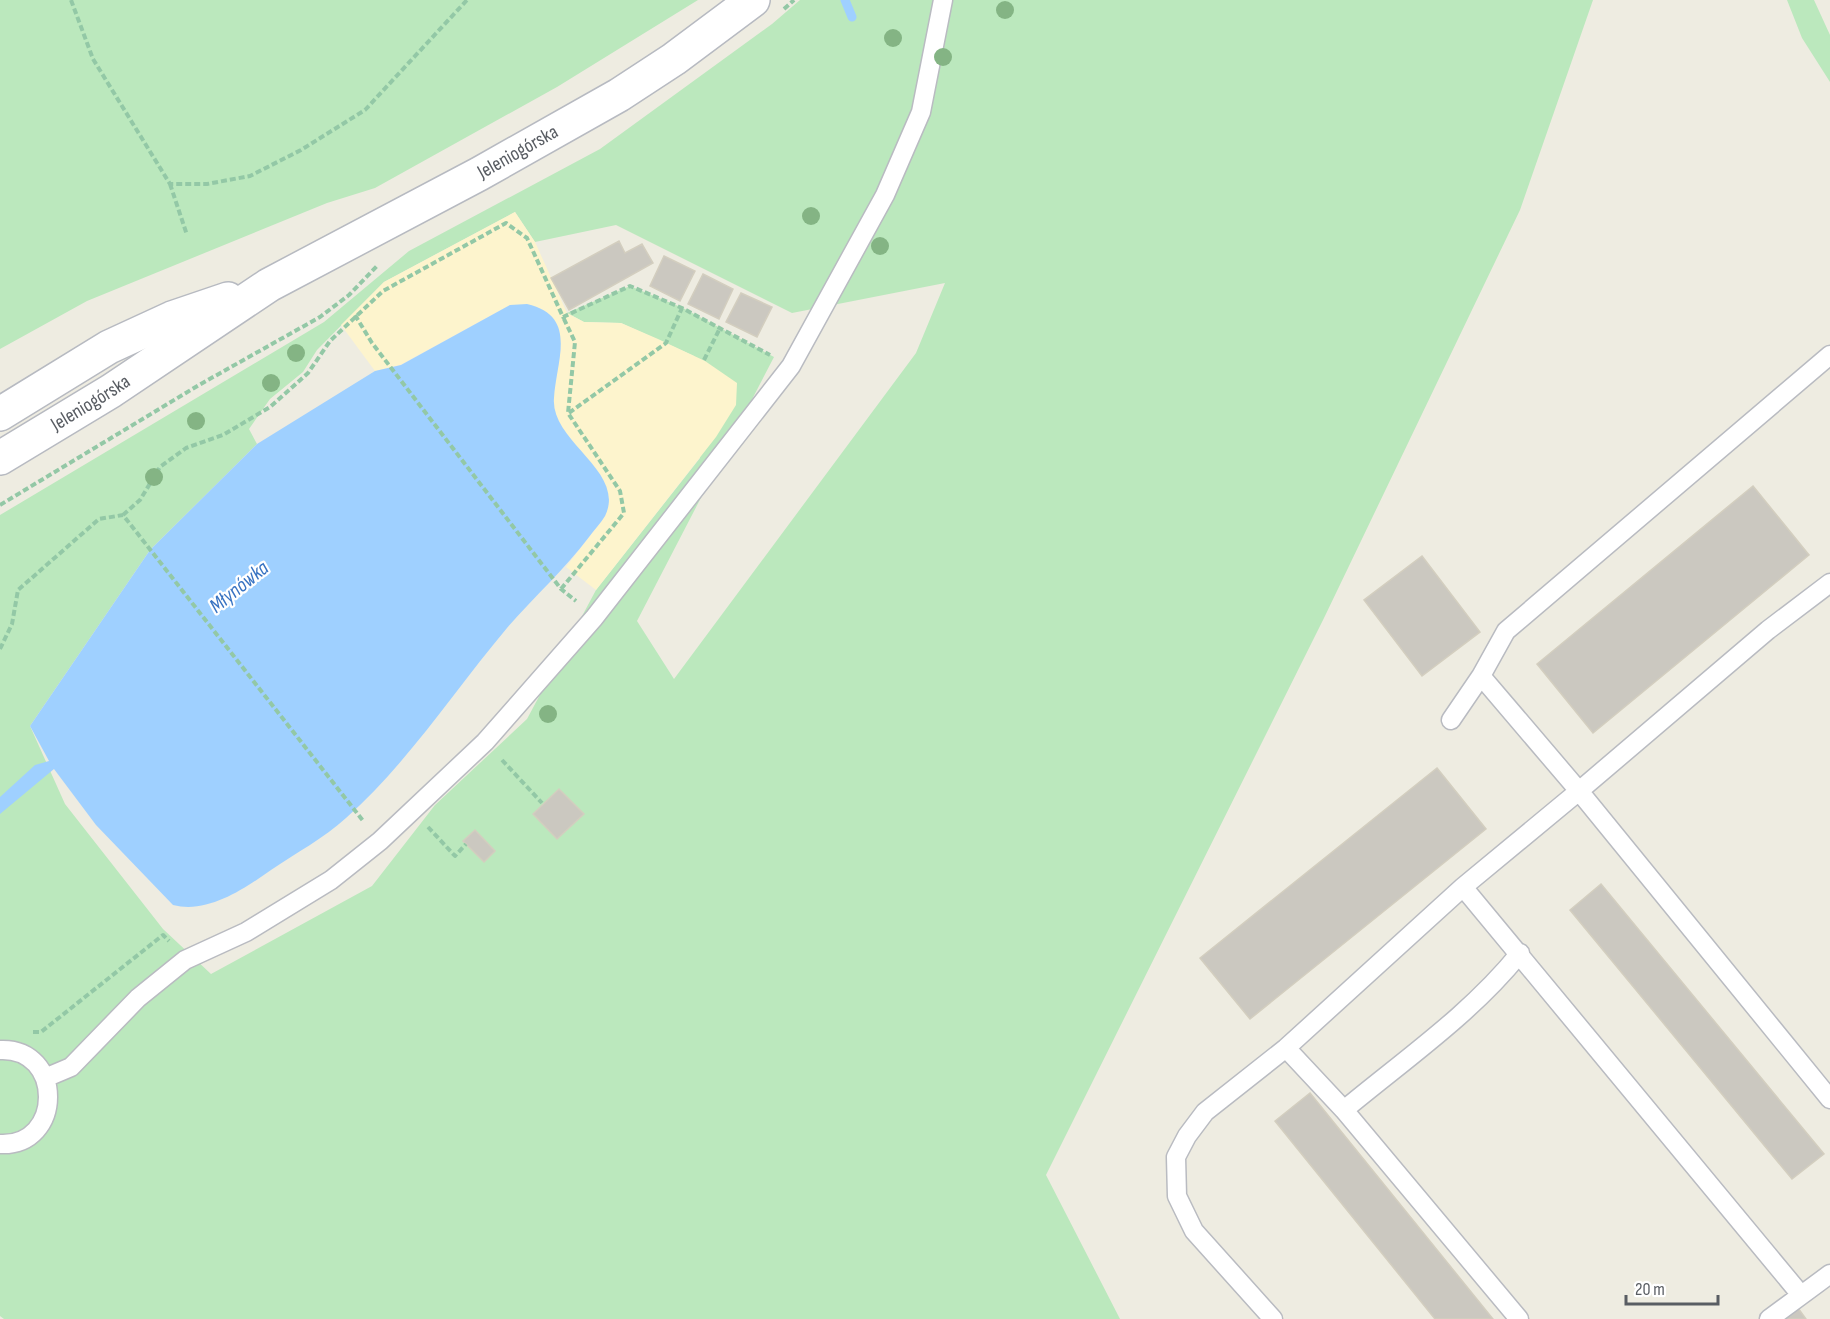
<svg xmlns="http://www.w3.org/2000/svg" width="1830" height="1319" font-family="'Sofia Sans Condensed',sans-serif">
	<style>
		.green { fill: #bbe8bd; fill-rule: evenodd }
		.sand { fill: #fdf4cd }
		.water { fill: #9fd0ff }
		.lines { fill: none; stroke-linecap: round; stroke-linejoin: round }
		.stream { stroke: #9fd0ff; stroke-width: 9 }
		.building { fill: #cbc8c0; stroke: #d3cebf; stroke-width: 1.5 }
		.lane-casing { stroke: #b9bbc1; stroke-width: 21 }
		.secondary-casing { stroke: #b7bac1; stroke-width: 36 }
		.path { stroke: #93c8a6; stroke-width: 4; stroke-dasharray: 6 3; stroke-linecap: butt }
		.lane { stroke: #fff; stroke-width: 18 }
		.secondary { stroke: #fff; stroke-width: 33 }
		.tree { fill: #84b484 }
		.labels { text-anchor: middle; dominant-baseline: central; stroke-width: 4.5; stroke-linejoin: round; paint-order: stroke }
		.street-label { font-size: 20px; fill: #595d63; stroke: #fff }
		.water-label { font-size: 21px; font-style: italic; fill: #3873c2; stroke: #fff }
	</style>
	<rect width="100%" height="100%" fill="#eeece1"/>
	<path class="green" d="M0,0h698l-141,87 -182,101 -48,15 -240,98 -87,48z
		M800,0h793l-73,210 -196,408 -278,557 74,144h-1116l-4,-3v-801l324,-193 85,-71 191,-102 172,-125zM515,212l20,30 81,-17 176,88 153,-30 -29,70 -242,326 -37,-58 137,-264 -91,-49 -53,-22 -63,27 17,9 37,1 73,33 6,102 -104,132 -69,129 -92,86 -63,81 -161,88 -48,-45 -98,-125 -35,-78 120,-176 107,-106 -8,-15 21,-30 33,-27 14,-22 67,-68z
		M1787,0h27l16,35v47l-28,-44z"/>
	<path class="sand" d="M515,212l20,30 32,71 17,9 37,1 37,16 47,22 32,22 -1,22 -20,32 -120,153 -30,-23 40,-52 -52,-102 -1,-14 8,-51 -51,-43 -110,60 -25,6 -34,-46 43,-43z"/>
	<path class="water" d="M527,304c52,12 29,57 27,94 -4,44 73,73 51,118 -4,7 -11,14 -16,21 -25,33 -55,60 -82,91 -53,63 -99,135 -161,190 -22,20 -50,35 -75,52 -27,19 -63,44 -98,35l-77,-80 -42,-56 -54,45v-17l35,-32 14,-4 -19,-35 120,-176 107,-106 118,-73 26,-6 109,-60z"/>
	<g class="lines">
		<path class="stream" d="M845,0l7,17"/>
	</g>
	<path class="building" d="M619,241l6,12 17,-9 11,19 -84,47 -18,-32z
		M664,256l31,15 -15,30 -30,-15z
		M703,274l30,15 -14,30 -31,-15z
		M741,293l31,14 -15,30 -31,-15z
		M1753,486l56,69 -216,178 -56,-69z
		M1422,556l58,76 -58,44 -58,-76z
		M1437,768l49,61 -236,190 -50,-61z
		M559,789l25,25 -27,25 -24,-25z
		M475,830l20,21 -11,11 -21,-21z
		M1601,884l223,270 -32,25 -222,-269z
		M1310,1093l183,226h-58l-160,-198z
		M1798,1308l8,11h-22z"/>
	<g class="lines">
		<defs>
			<path id="lane" d="M1830,583l-62,47 -189,161 251,308
				M1451,720l30,-44
				M1463,887l338,408
				M1286,1048l58,62 175,209
				M0,1050c64,-3 64,97 0,94
				M45,1078l26,-11 67,-69 47,-38 61,-28 85,-52 49,-39 105,-99 109,-124 197,-252 94,-171 36,-83 22,-112
				M1344,1110c60,-50 127,-96 176,-157
				M1273,1319l-79,-88 -17,-35 -1,-39 11,-21 18,-24 81,-64 177,-161 116,-96 -98,-115 25,-45 324,-276
				M1769,1319l61,-45"/>
			<g id="secondary">
				<path d="M0,414l109,-67 63,-29 56,-19"/>
				<path id="s1" d="M0,458l111,-67 158,-106 210,-111 140,-79 55,-36 79,-59"/>
			</g>
		</defs>
		<use href="#lane" class="lane-casing"/>
		<use href="#secondary" class="secondary-casing"/>
		<path class="path" d="M71,0l22,59 77,125h37l43,-8 51,-26 64,-40 102,-110
			M784,9l10,-9
			M170,184l17,51
			M355,315l17,28 189,246 15,12
			M704,360l16,-32
			M569,413l97,-70 16,-35
			M0,505l199,-120 121,-68 29,-22 29,-30
			M123,515l17,-15 20,-33 26,-19 37,-13 47,-28 38,-34 22,-32 53,-50 123,-68 21,15 36,79 67,-31 52,22 88,47
			M561,589l63,-76 -4,-22 -52,-78 7,-71 -12,-25
			M0,649l12,-25 6,-34 81,-71 24,-4 241,307
			M502,760l40,43
			M428,827l27,29 11,-12
			M33,1032h8l122,-97 6,6"/>
		<use href="#lane" class="lane"/>
		<use href="#secondary" class="secondary"/>
	</g>
	<g class="tree">
		<circle cx="1005" cy="10" r="9"/>
		<circle cx="893" cy="38" r="9"/>
		<circle cx="943" cy="57" r="9"/>
		<circle cx="811" cy="216" r="9"/>
		<circle cx="880" cy="246" r="9"/>
		<circle cx="296" cy="353" r="9"/>
		<circle cx="271" cy="383" r="9"/>
		<circle cx="196" cy="421" r="9"/>
		<circle cx="154" cy="477" r="9"/>
		<circle cx="548" cy="714" r="9"/>
	</g>
	<g class="labels">
		<g class="street-label">
			<text stroke="none"><textPath href="#s1" startOffset="602">Jeleniogórska</textPath></text>
			<text stroke="none"><textPath href="#s1" startOffset="106">Jeleniogórska</textPath></text>
		</g>
		<g class="water-label">
			<text transform="translate(239 587) rotate(-39)">Młynówka</text>
		</g>
	</g>
	<path d="M1626 1295v9h92v-9" fill="none" stroke="#595d63" stroke-width="3"/>
	<text x="1635" y="1295" font-size="18" fill="#595d63" stroke="#ffffff" stroke-width="4.5" paint-order="stroke">20 m</text>
</svg>
